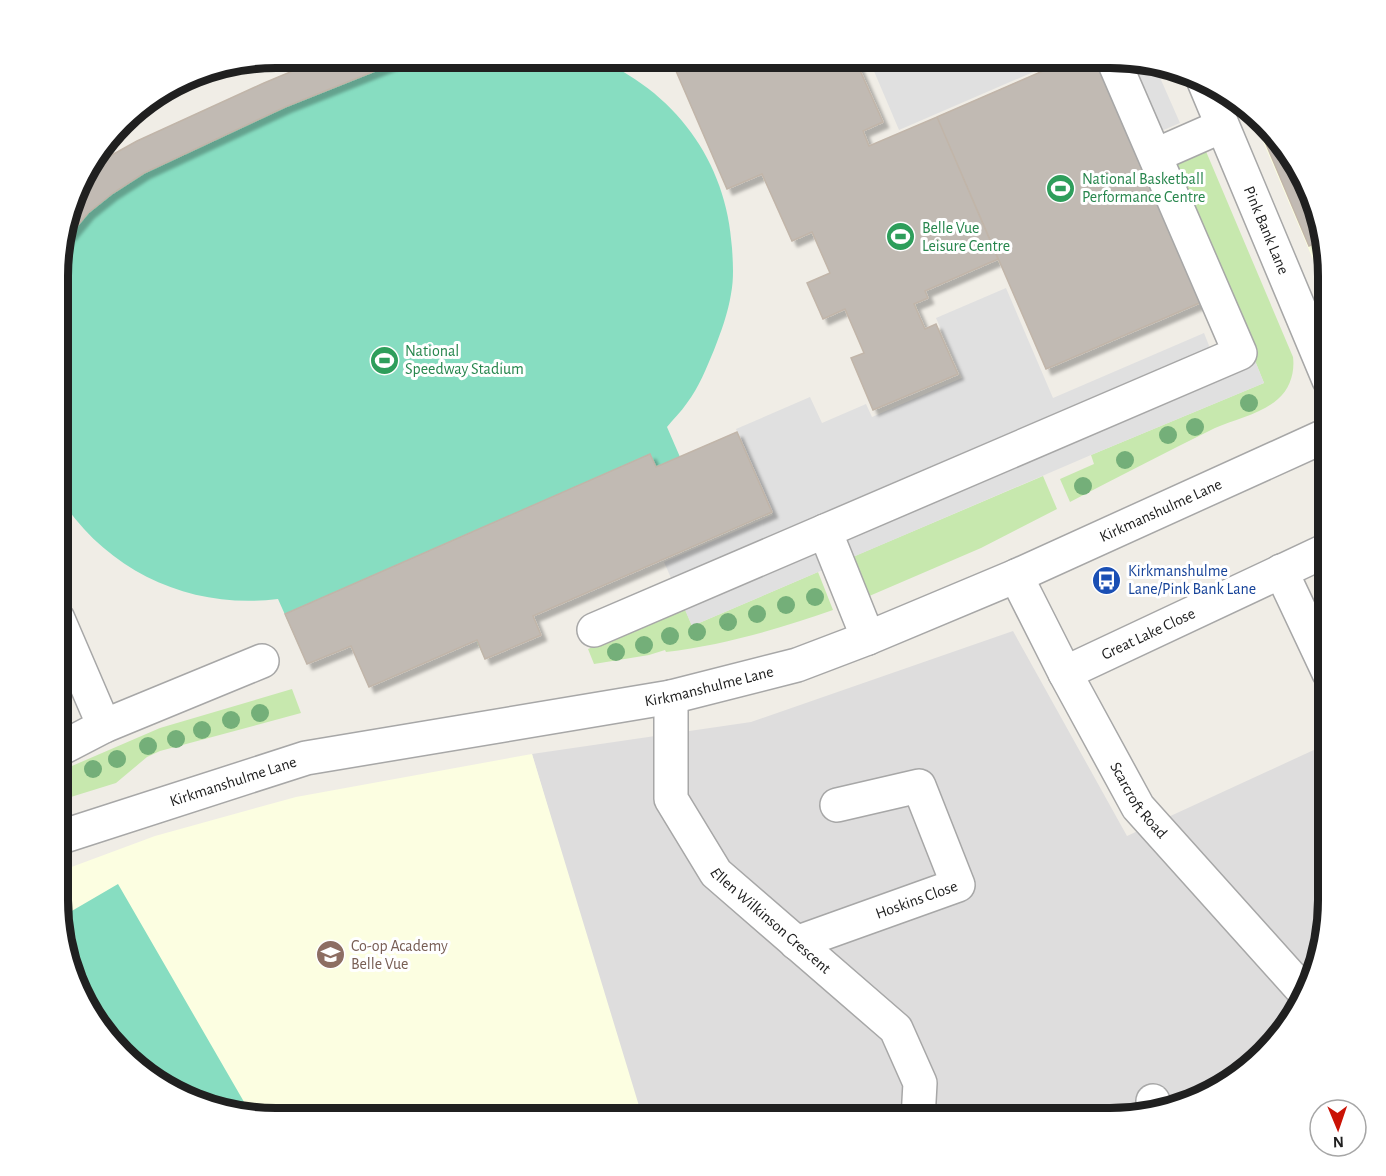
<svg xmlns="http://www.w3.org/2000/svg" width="1386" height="1176" font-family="'Alegreya Sans',sans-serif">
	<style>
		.residential { fill: #dedddd }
		.education { fill: #fcfee1 }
		.grass { fill: #c7e8ae }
		.pitch { fill: #87ddc1 }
		.parking { fill: #e0e0e0 }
		.building { fill: #c1bab3; stroke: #c1b5a9; stroke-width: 1.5; filter: url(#shadow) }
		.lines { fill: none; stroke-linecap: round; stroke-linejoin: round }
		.minor-casing { stroke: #a7a7a7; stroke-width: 36 }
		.minor { stroke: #fff; stroke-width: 33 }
		.tree { fill: #74af79 }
		.labels { text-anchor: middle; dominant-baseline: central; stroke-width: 6; stroke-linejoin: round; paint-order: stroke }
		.leisure-label { font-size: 16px; fill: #27864d; stroke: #fff; text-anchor: start }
		.street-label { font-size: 16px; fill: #202020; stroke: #fff }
		.transit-label { font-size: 16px; fill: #164399; stroke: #fff; text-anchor: start }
		.education-label { font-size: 16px; fill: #785e54; stroke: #fff; text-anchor: start }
		.rim { fill: none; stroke: #202020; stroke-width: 8 }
	</style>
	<defs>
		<filter id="shadow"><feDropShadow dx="5.5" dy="5.5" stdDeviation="1.5" flood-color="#0004"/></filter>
	</defs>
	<rect width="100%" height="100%" fill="#f0ede6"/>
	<path class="residential" d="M1013,631l114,205 202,-93v157l-17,84 -47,71 -71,47 -70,17h-484l-108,-365 219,-32z"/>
	<path class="education" d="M1250,111l15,10 47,71 17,69v36z
		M532,754l111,365h-367l-84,-17 -71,-47 -47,-71 -17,-69 1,-43 97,-36 141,-39z"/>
	<path class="grass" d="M1205,149l88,208c2,15 -3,32 -15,42 -17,15 -43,20 -63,29 -49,24 -97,49 -145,74l-10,-23 34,-15 -3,-9 173,-72 -90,-221z
		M1043,476l14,33 -76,39 -114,49 -17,-39z
		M818,572l15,38c-54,19 -110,35 -167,42l-1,-2 -16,5 -55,9 -6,-15 97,-40 7,17z
		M292,689l9,24 -141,38 -13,6 -31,26 -58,18v-29l102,-44z"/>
	<path class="pitch" d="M326,57h267c81,33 134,104 139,191 1,15 2,31 -1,46 -3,19 -10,38 -17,56 -8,19 -15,37 -27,53 -6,9 -14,16 -20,24l13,30 57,-25 35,80 -239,104 8,19 -56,24 -9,-19 -107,47 -18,-41 -44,18 -29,-65c-89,11 -172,-28 -220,-104l1,-248 24,-72 27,-19 56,-28 98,-45z
		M118,884l133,230 -59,-12 -71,-47 -47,-71 -16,-65z"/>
	<path class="parking" d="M868,57h200l-169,73z
		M1124,57l30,7 26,59 -42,18z
		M1006,288l47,110 151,-65 8,20 34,-15 18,45 -173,72 -399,171 -28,-64 109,-47 -37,-86 74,-32 12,26 44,-19 6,13 90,-39 -26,-60z"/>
	<path class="building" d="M326,57h84l-125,50 -141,66 -31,20 -25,20 -29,35 25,-73 26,-19 27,-15 127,-58z
		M670,57h184l29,65 -20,9 6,15 68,-29 61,142 -73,32 3,7 -14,6 11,25 11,-5 22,50 -85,36 -22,-52 13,-5 -19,-44 -22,10 -16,-36 23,-10 -18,-41 -20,9 -30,-67 -35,15z
		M1075,57h24l105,244 -158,68 -109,-252z
		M1253,113l12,8 47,71 11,48 -14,6z
		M737,432l35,80 -239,104 8,19 -56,24 -8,-19 -108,47 -18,-41 -44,18 -22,-50 365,-160 6,13z"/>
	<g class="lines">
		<defs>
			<g id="minor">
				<path id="s1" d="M1203,79l126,301"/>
				<path d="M1156,155l66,-29"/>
				<path d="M1281,571l48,102"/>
				<path id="s2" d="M1016,576l49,97 73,134 168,187"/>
				<path d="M58,619l46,107"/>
				<path d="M594,630l231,-99"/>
				<path d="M868,638l-43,-107 415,-178 -128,-296"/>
				<path id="s3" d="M1065,673l264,-124"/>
				<path id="s4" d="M671,697v102l45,74 180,156 24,54 -2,36"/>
				<path d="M58,750l46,-24 158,-65"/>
				<path id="s5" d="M58,838l248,-80 365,-61 126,-32 71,-27 148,-62 313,-142"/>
				<path id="s6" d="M796,943l162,-58 -39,-99 -82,19"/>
				<path d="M1153,1101l4,10"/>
			</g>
		</defs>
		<use href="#minor" class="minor-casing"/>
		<use href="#minor" class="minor"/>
	</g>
	<g class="tree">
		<circle cx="1249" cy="403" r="9"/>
		<circle cx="1195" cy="427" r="9"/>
		<circle cx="1168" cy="435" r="9"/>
		<circle cx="1125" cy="460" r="9"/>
		<circle cx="1083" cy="486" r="9"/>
		<circle cx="815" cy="597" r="9"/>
		<circle cx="786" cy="605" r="9"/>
		<circle cx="757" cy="614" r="9"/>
		<circle cx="728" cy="622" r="9"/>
		<circle cx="697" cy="632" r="9"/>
		<circle cx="670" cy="636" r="9"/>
		<circle cx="644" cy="645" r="9"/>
		<circle cx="616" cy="652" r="9"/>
		<circle cx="260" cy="713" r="9"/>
		<circle cx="231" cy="720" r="9"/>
		<circle cx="202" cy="730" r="9"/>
		<circle cx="176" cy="739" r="9"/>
		<circle cx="148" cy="746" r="9"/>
		<circle cx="117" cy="759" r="9"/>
		<circle cx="93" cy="769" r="9"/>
	</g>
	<defs>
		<symbol id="stadium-disc" viewBox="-11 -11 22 22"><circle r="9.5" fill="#2e9e5b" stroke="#fff"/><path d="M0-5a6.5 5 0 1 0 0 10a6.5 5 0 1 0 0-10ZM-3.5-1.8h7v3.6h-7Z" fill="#fff"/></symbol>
		<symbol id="bus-disc" viewBox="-11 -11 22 22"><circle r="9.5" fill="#1a4fb4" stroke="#fff"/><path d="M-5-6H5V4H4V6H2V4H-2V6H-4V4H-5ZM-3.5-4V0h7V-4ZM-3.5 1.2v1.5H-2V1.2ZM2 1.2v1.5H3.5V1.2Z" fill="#fff"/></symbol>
		<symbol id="school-disc" viewBox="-11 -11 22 22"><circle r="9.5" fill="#8d6e63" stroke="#fff"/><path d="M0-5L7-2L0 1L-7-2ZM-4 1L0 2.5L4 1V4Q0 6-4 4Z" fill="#fff"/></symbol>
	</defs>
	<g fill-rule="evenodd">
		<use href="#stadium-disc" x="1044" y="172" width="33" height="33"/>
		<use href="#stadium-disc" x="884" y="220" width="33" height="33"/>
		<use href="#stadium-disc" x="368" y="344" width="33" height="33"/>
		<use href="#bus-disc" x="1090" y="564" width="33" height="33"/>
		<use href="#school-disc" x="314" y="938" width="33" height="33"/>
	</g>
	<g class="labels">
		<g class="leisure-label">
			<text x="1082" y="179">National Basketball<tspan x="1082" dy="18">Performance Centre</tspan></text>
			<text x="922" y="228">Belle Vue<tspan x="922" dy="18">Leisure Centre</tspan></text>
			<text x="405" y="351">National<tspan x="405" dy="18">Speedway Stadium</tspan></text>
		</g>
		<g class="street-label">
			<text stroke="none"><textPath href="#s1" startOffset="164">Pink Bank Lane</textPath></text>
			<text stroke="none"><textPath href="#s5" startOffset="1156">Kirkmanshulme Lane</textPath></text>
			<text stroke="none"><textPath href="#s3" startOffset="92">Great Lake Close</textPath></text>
			<text stroke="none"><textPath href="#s5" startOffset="670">Kirkmanshulme Lane</textPath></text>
			<text stroke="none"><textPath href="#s5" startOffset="184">Kirkmanshulme Lane</textPath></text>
			<text stroke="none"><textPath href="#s2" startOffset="256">Scarcroft Road</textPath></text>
			<text stroke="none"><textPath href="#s6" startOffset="128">Hoskins Close</textPath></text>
			<text stroke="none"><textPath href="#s4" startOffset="261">Ellen Wilkinson Crescent</textPath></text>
		</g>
		<g class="transit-label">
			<text x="1128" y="571">Kirkmanshulme<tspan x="1128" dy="18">Lane/Pink Bank Lane</tspan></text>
		</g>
		<g class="education-label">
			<text x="351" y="946">Co-op Academy<tspan x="351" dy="18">Belle Vue</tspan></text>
		</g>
	</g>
	<path d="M0 0H1386V1176H0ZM276 68H1110A208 208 0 0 1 1318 276V900A208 208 0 0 1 1110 1108H276A208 208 0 0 1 68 900V276A208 208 0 0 1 276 68Z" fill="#fff" fill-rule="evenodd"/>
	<path class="rim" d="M276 68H1110A208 208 0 0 1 1318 276V900A208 208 0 0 1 1110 1108H276A208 208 0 0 1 68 900V276A208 208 0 0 1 276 68Z"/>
	<g transform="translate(1338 1128) rotate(178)"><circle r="28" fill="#ffffff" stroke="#a6a6a6" stroke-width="1.5"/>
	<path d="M0-4.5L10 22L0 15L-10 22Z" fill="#ca1205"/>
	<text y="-9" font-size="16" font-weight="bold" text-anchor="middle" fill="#202020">N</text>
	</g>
</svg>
